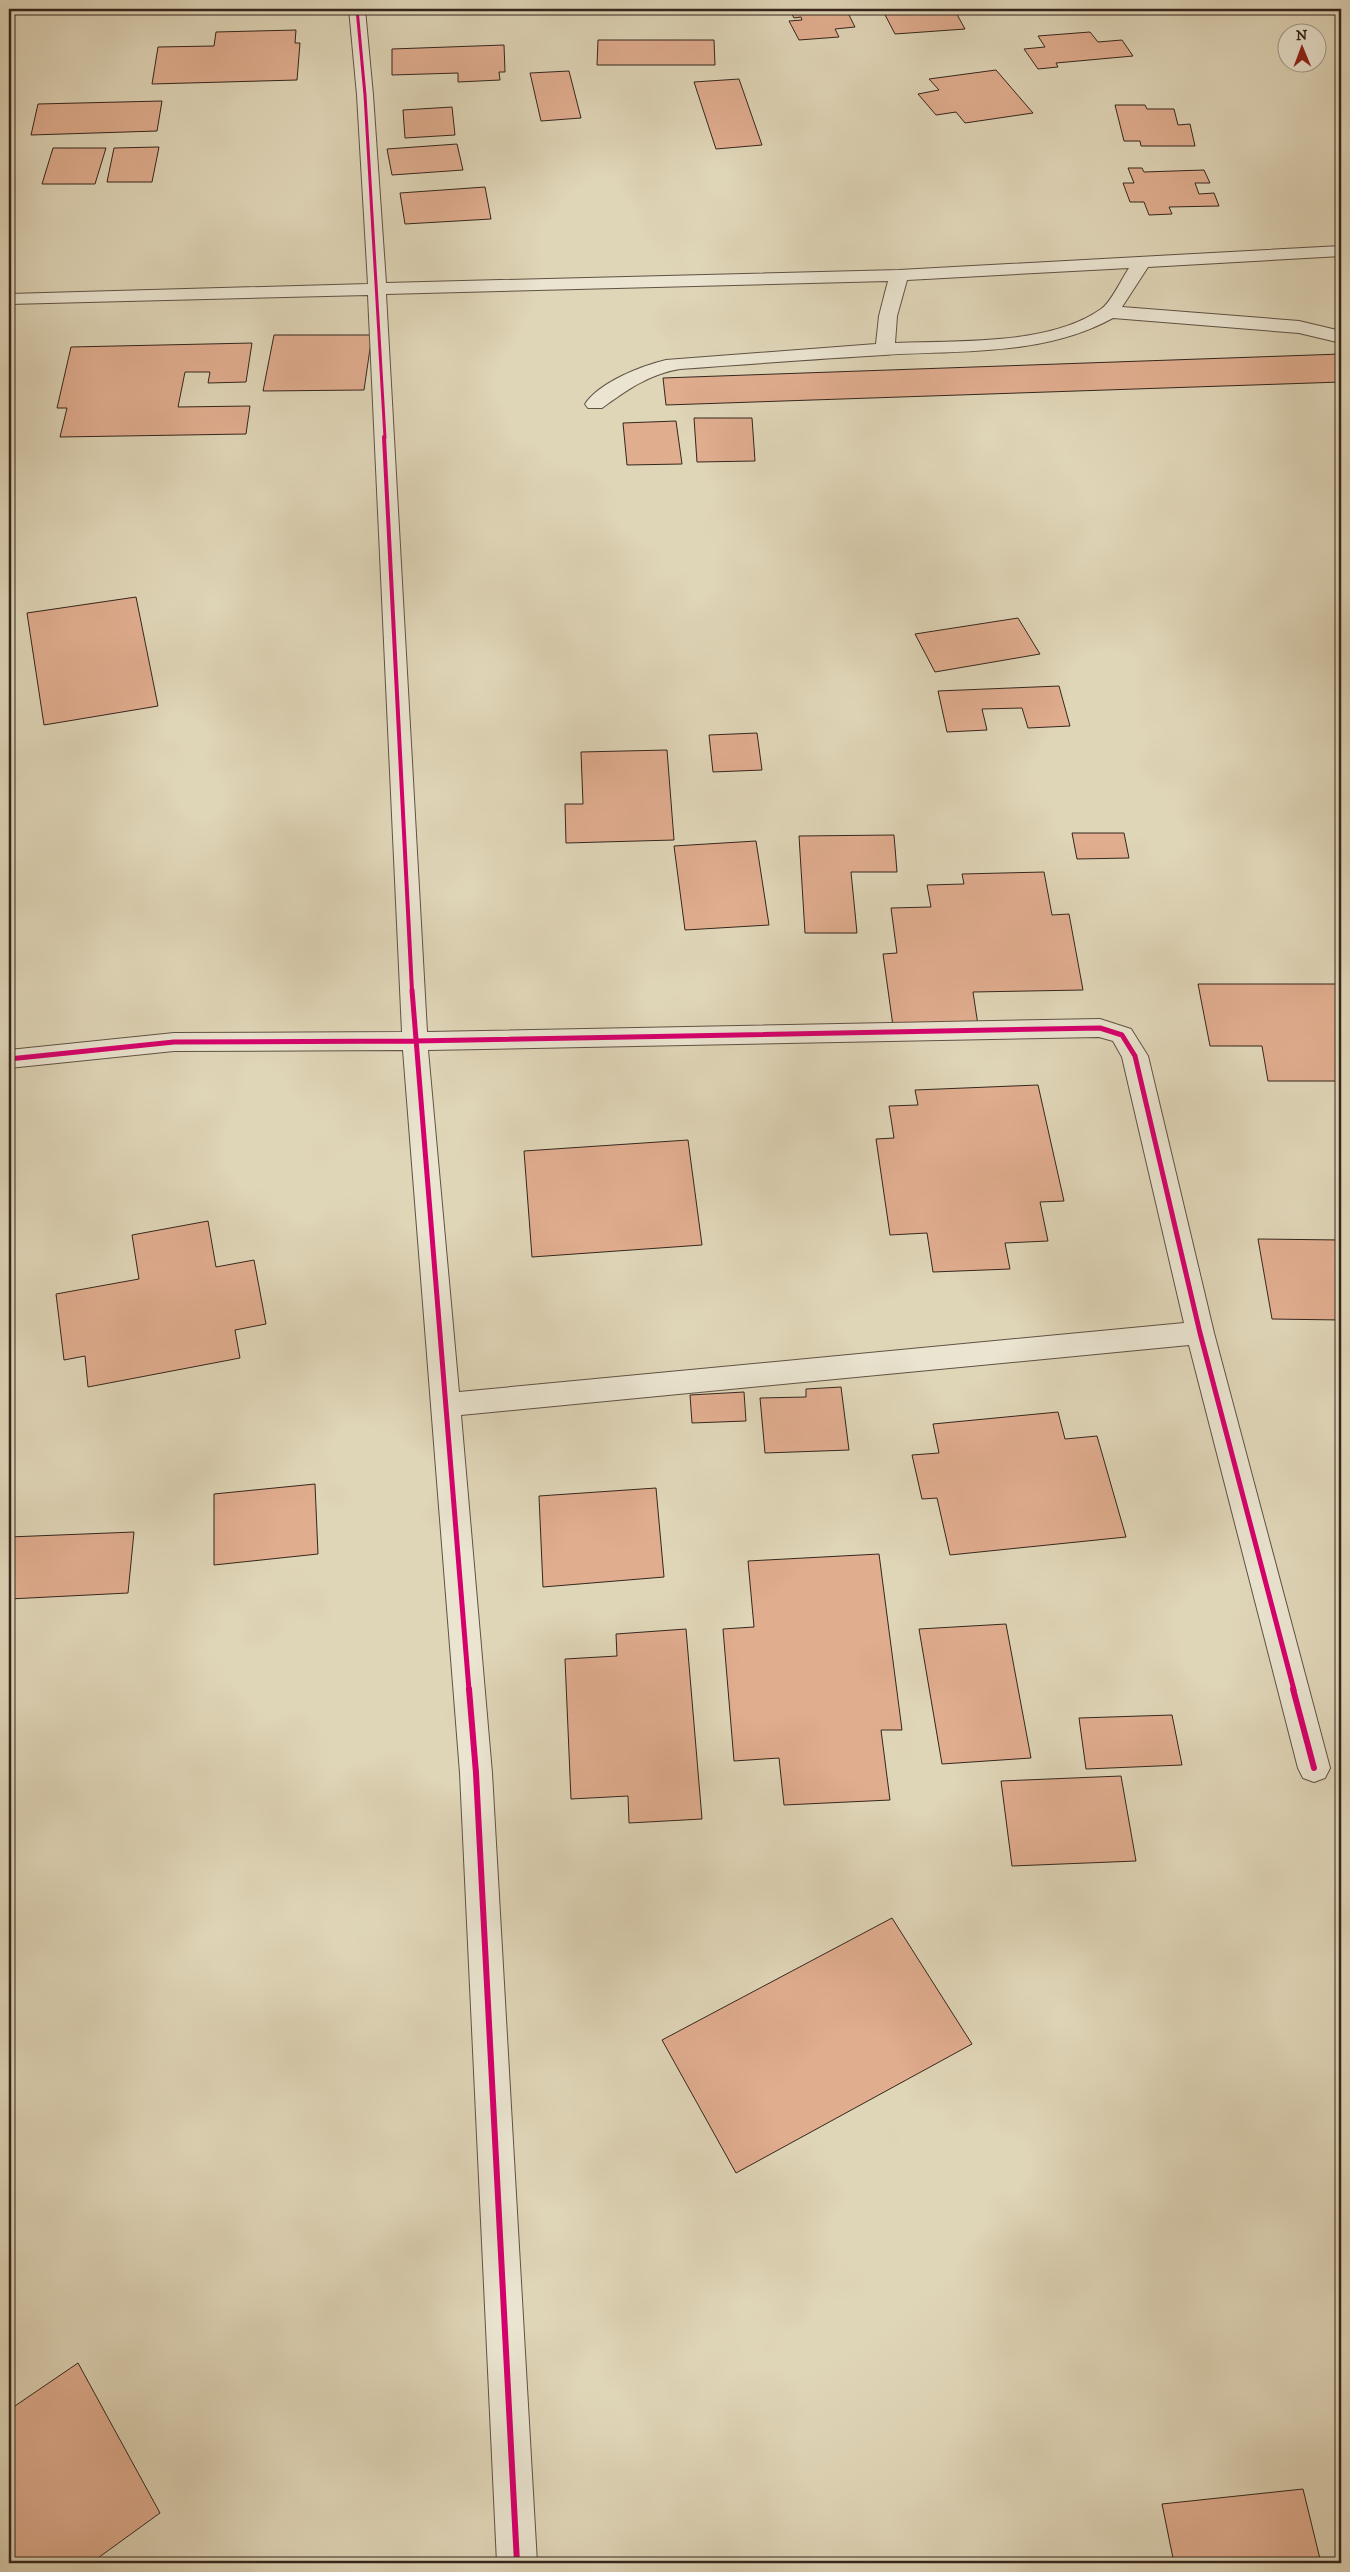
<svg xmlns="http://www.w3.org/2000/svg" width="1350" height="2572" font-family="'IM FELL DW Pica',serif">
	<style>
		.building { fill: #e0ad8f; stroke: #35261d }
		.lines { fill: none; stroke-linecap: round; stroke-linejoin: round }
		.minor-casing { stroke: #605244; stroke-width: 2 }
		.minor { fill: #eae4d0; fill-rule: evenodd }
		.cycleway-far3-casing { stroke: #eae4d0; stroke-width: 5 }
		.cycleway-far2-casing { stroke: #eae4d0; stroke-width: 6 }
		.cycleway-far1-casing { stroke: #eae4d0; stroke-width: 8 }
		.cycleway-casing { stroke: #eae4d0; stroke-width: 9 }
		.cycleway-far3 { stroke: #d6006c; stroke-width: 3 }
		.cycleway-far2 { stroke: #d6006c; stroke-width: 4 }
		.cycleway-far1 { stroke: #d6006c; stroke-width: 5 }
		.cycleway { stroke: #d6006c; stroke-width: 6 }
	</style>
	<rect width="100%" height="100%" fill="#dfd5b7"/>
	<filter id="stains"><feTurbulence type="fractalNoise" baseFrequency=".004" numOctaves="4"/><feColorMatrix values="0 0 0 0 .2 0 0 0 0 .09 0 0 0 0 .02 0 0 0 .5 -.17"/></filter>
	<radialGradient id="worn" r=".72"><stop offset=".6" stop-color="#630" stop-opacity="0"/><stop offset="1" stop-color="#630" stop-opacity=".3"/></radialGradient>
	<path class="building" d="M789,9h57l9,18 -20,2 4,8 -40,3 -10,-19 13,-1 -1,-3 -7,1z
		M882,9h72l11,20 -70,5z
		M296,30l-1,13h5l-3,37 -145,4 6,-37 56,-1 2,-14z
		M1090,32l8,10 24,-2 11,16 -77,7 2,4 -20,2 -14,-20 21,-2 -7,-11z
		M598,40h116l1,25h-118z
		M504,45l1,27h-6l1,8 -42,2v-9l-66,2v-26z
		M996,70l37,43 -68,10 -9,-11 -20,3 -18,-21 21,-4 -10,-11z
		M569,71l12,47 -40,3 -11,-48z
		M739,79l23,66 -46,4 -22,-67z
		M162,101l-5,30 -126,4 7,-31z
		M1115,105h30l2,4h27l4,16 12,-1 5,22h-54l-1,-5h-16z
		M452,107l3,28 -50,3 -2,-28z
		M457,144l6,26 -71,5 -5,-26z
		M159,147l-7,35h-45l7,-34z
		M53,148h53l-11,36h-53z
		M1128,168h14l2,4 60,-2 6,13h-15l4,11 15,-1 5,13 -50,1 3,7 -23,1 -5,-13h-14l-7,-19h11z
		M485,187l6,32 -86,5 -5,-31z
		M274,335h98l-8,55 -101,1z
		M252,343l-6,39 -38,1 2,-11h-25l-7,35 72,-1 -4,28 -186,3 7,-29h-10l14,-61z
		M1341,354v28l-675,23 -3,-27z
		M694,418h58l3,43 -58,1z
		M676,421l6,43 -55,1 -4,-42z
		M136,597l22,109 -114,19 -17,-112z
		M1018,618l22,36 -105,18 -20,-38z
		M1059,686l11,40 -42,2 -6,-20 -40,1 5,21 -40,2 -9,-41z
		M757,733l5,37 -49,2 -4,-37z
		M667,750l7,90 -108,3 -1,-39h18l-2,-52z
		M1072,833h52l5,25 -52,1z
		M894,835l3,37h-46l6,61h-52l-6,-97z
		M756,841l13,84 -84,5 -11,-84z
		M1044,872l8,43 17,-1 14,76 -110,2 5,33 -85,1 -10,-72 14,-1 -6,-45 40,-1 -4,-22 37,-1 -2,-10z
		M1198,984h143v97h-73l-6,-35h-52z
		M1038,1085l26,116 -24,1 8,39 -43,2 5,26 -77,3 -6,-39 -37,2 -14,-96 18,-1 -5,-32 29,-1 -3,-15z
		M688,1140l14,105 -170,12 -8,-106z
		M208,1221l8,46 38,-7 12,64 -31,6 5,28 -152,29 -3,-31 -21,4 -8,-66 83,-15 -7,-44z
		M1258,1239l83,1v80l-69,-1z
		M841,1387l8,63 -84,3 -5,-55 46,-1v-8z
		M744,1392l2,29 -54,2 -2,-28z
		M1058,1412l7,27 32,-3 29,101 -176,18 -13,-57 -15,1 -10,-44 27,-2 -6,-29z
		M315,1484l3,70 -104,11v-71z
		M656,1488l8,89 -121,10 -4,-91z
		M134,1532l-6,61 -119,6v-62z
		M879,1554l23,176h-21l9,70 -106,5 -5,-47 -45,3 -11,-132 31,-2 -6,-66z
		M1006,1624l25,134 -89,6 -23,-135z
		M686,1629l16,190 -73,4 -1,-27 -57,3 -6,-140 52,-3 -1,-22z
		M1172,1715l10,50 -96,4 -7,-51z
		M1121,1776l15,85 -124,5 -11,-85z
		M892,1918l80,126 -236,129 -74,-133z
		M78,2363l82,150 -69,50h-82v-153z
		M1303,2489l18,74h-147l-12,-59z"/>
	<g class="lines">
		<defs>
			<path id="minor" d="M349,9h16l8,86 13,188 513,-13 442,-24v10l-193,11 -26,40 177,14 42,10v12l-42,-10 -186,-15c-69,38 -152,32 -229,37 -68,4 -136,9 -204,14 -31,5 -53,21 -78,39h-14l-3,-4c15,-22 56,-38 81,-44l210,-16 3,-28 9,-35 -502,13 41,738 673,-13 31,10 17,27 66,277 116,435 -5,10 -11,4 -11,-4 -5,-10 -109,-423 -728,70 31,358 45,790h-40l-37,-790 -57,-723 -229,1 -165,17v-18l165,-17 228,-1 -34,-737 -359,9v-10l359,-10 -11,-189zM1129,268c-7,10 -18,35 -28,41 -52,37 -144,31 -206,34l2,-27 10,-36zM1099,1037l14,4 9,16 62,266 -725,69 -31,-342z"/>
		</defs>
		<use href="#minor" class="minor-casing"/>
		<use href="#minor" class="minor"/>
		<defs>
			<path id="cycleway-far3" d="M357,9l8,86 20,343"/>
			<path id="cycleway-far2" d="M384,437l28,554"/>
			<path id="cycleway-far1" d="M412,990l57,700
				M9,1059l165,-17 241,-1 685,-13 22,7 13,21 65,277 94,357"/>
			<path id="cycleway" d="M469,1689l7,84 41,790
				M1293,1689l21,79"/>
		</defs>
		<use href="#cycleway-far3" class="cycleway-far3-casing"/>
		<use href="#cycleway-far2" class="cycleway-far2-casing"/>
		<use href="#cycleway-far1" class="cycleway-far1-casing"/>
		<use href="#cycleway" class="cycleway-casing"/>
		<use href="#cycleway-far3" class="cycleway-far3"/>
		<use href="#cycleway-far2" class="cycleway-far2"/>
		<use href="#cycleway-far1" class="cycleway-far1"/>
		<use href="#cycleway" class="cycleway"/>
	</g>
	<rect width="1350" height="2572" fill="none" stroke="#dfd5b7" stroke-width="30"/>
	<rect x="10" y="10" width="1330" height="2552" fill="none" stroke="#35261d" stroke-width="2.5"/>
	<rect x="15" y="15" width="1320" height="2542" fill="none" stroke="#35261d"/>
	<g transform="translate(1302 48) rotate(359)"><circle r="24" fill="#eae4d0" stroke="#a29888"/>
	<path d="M0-4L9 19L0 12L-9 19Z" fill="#8f2418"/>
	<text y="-8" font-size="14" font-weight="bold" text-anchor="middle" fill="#35261d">N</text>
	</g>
	<rect width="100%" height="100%" filter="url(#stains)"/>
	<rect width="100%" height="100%" fill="url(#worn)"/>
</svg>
